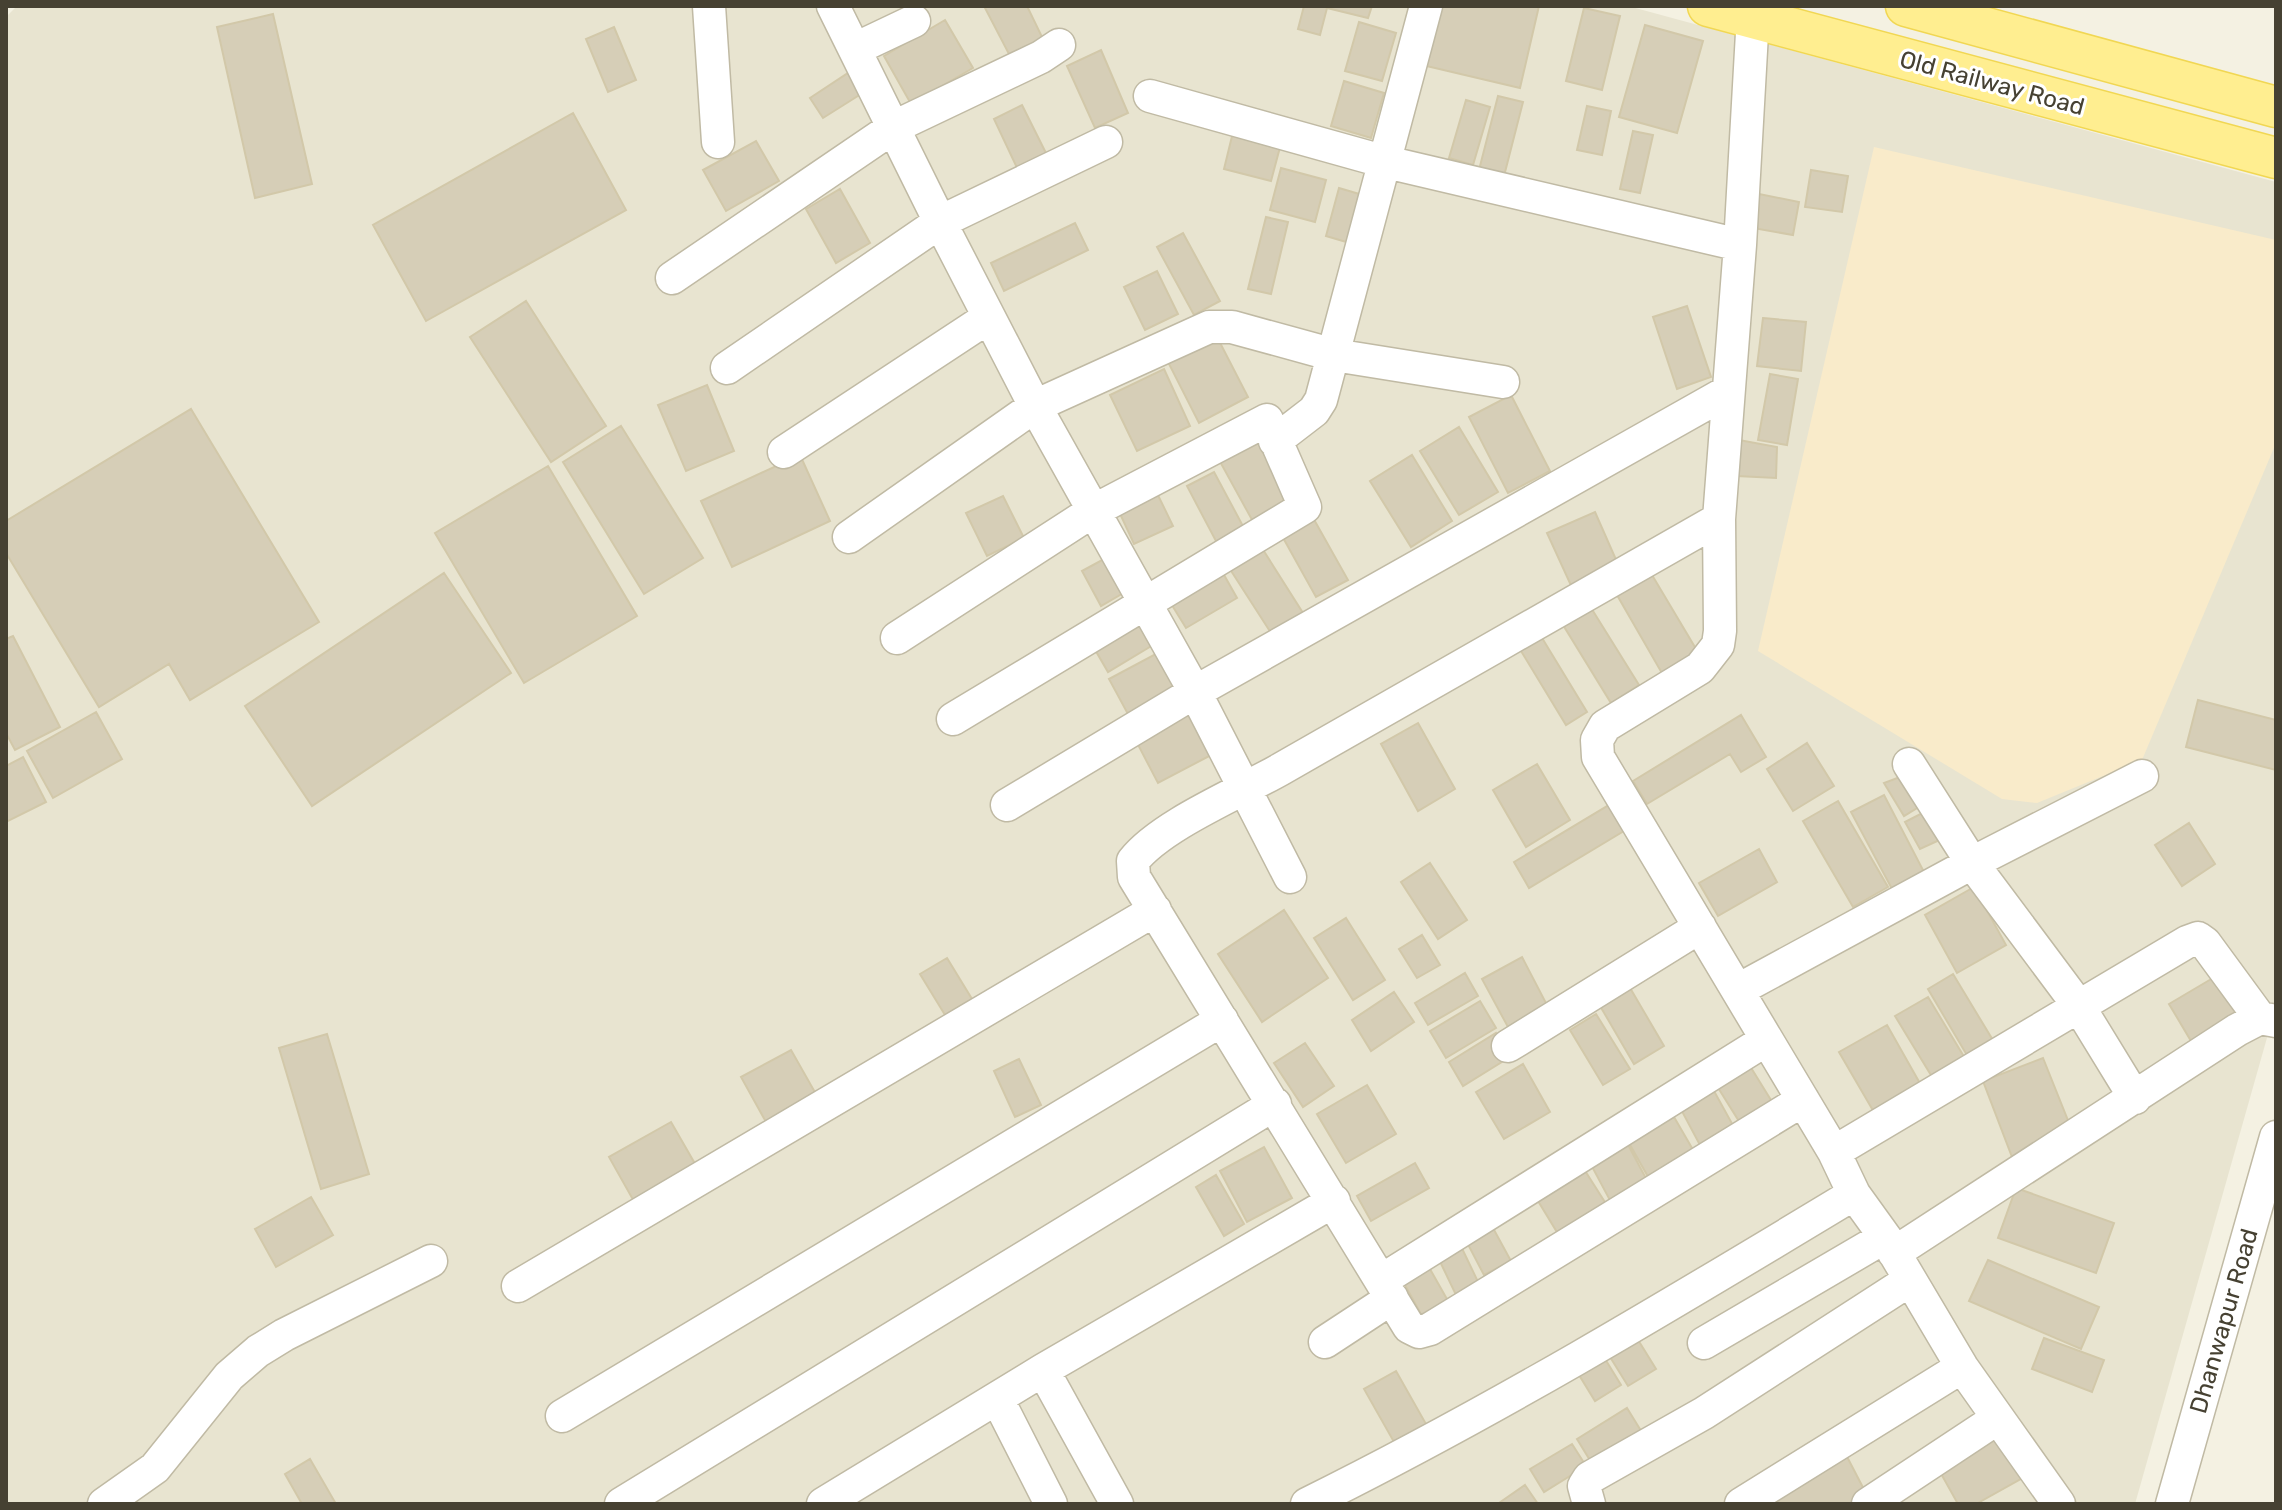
<svg xmlns="http://www.w3.org/2000/svg" width="2282" height="1510" font-family="Rubik,sans-serif">
	<style>
		.residential { fill: #e8e4d0 }
		.commercial { fill: #f9ebca }
		.building { fill: #d6ceb7; stroke: #d2c8a9; stroke-width: 2 }
		.lines { fill: none; stroke-linecap: round; stroke-linejoin: round }
		.minor-casing { stroke: #c0baa4; stroke-width: 35 }
		.major-casing { stroke: #f1d753; stroke-width: 43 }
		.minor { stroke: #fff; stroke-width: 32 }
		.major { stroke: #ffee90; stroke-width: 40 }
		.labels { text-anchor: middle; dominant-baseline: central; stroke-width: 6; stroke-linejoin: round; paint-order: stroke }
		.street-label { font-size: 24px; fill: #464132; stroke: #fff }
	</style>
	<rect width="100%" height="100%" fill="#f4f1e2"/>
	<path class="residential" d="M17,6h1611l648,176v824l-141,498h-2129v-1487z"/>
	<path class="commercial" d="M1874,147l402,93v203l-134,317 -105,43 -35,-4 -244,-148z"/>
	<path class="building" d="M984,6h43l16,33 -33,17z
		M1304,6h68l-4,12 -41,-10 -7,27 -22,-6z
		M1432,6h107l-19,82 -102,-24z
		M1584,8l36,8 -18,74 -36,-9z
		M273,14l39,170 -57,14 -38,-171z
		M945,20l28,48 -62,36 -27,-48z
		M1359,22l37,11 -14,48 -37,-10z
		M1645,25l58,16 -26,92 -58,-16z
		M614,27l22,53 -28,12 -22,-53z
		M1101,50l27,63 -33,15 -28,-62z
		M848,73l13,21 -38,24 -13,-20z
		M1344,81l40,12 -13,45 -40,-12z
		M1498,96l25,6 -19,74 -25,-6z
		M1466,100l24,7 -17,58 -24,-7z
		M1022,105l26,52 -29,15 -25,-53z
		M1587,106l24,5 -9,44 -25,-5z
		M573,113l53,97 -200,111 -53,-96z
		M1235,124l48,12 -12,45 -47,-12z
		M1633,131l20,4 -13,58 -20,-4z
		M756,141l23,40 -53,30 -23,-41z
		M1281,168l45,12 -11,42 -45,-12z
		M1811,170l37,6 -6,36 -37,-5z
		M1339,188l27,8 -13,48 -27,-8z
		M840,189l30,54 -34,20 -30,-54z
		M1759,194l40,8 -6,33 -40,-7z
		M1266,217l22,5 -17,72 -23,-5z
		M1075,223l13,27 -84,41 -13,-28z
		M1183,233l37,68 -26,14 -37,-68z
		M1157,271l21,43 -33,16 -21,-43z
		M526,301l80,125 -55,36 -81,-125z
		M1687,306l24,71 -34,12 -24,-72z
		M1763,318l43,4 -5,49 -44,-5z
		M1216,335l32,62 -49,26 -32,-63z
		M1164,369l26,57 -53,25 -27,-56z
		M1770,374l28,5 -11,66 -29,-5z
		M707,385l27,66 -48,20 -28,-66z
		M1511,395l39,76 -42,22 -39,-76z
		M191,409l128,213 -129,78 -21,-36 -70,43 -93,-154v-32z
		M621,426l82,132 -59,36 -81,-132z
		M1459,427l39,65 -39,23 -39,-64z
		M1255,437l38,69 -37,21 -38,-69z
		M1739,440l38,7 -1,31 -39,-2z
		M800,455l30,66 -98,46 -31,-66z
		M1412,455l40,66 -41,26 -41,-66z
		M548,466l89,150 -113,67 -89,-150z
		M1214,472l30,56 -27,15 -30,-57z
		M1154,487l19,39 -39,18 -18,-39z
		M1003,496l21,42 -37,18 -21,-43z
		M1595,512l26,59 -47,21 -27,-59z
		M1312,516l36,64 -32,17 -35,-63z
		M1260,545l43,68 -32,20 -43,-67z
		M1113,554l19,34 -31,18 -19,-35z
		M1219,566l18,32 -51,30 -19,-31z
		M444,573l67,100 -199,133 -67,-100z
		M1652,575l47,79 -36,21 -46,-80z
		M1588,603l51,82 -28,18 -51,-83z
		M1140,611l18,31 -50,30 -18,-31z
		M1539,633l48,79 -21,13 -48,-79z
		M13,636l47,91 -45,23 -9,-17v-94z
		M1165,649l20,37 -56,30 -20,-37z
		M2198,700l78,20v50l-90,-23z
		M1189,708l24,46 -55,29 -24,-46z
		M96,712l26,47 -69,39 -26,-47z
		M1741,715l25,42 -25,15 -11,-18 -83,50 -14,-23z
		M1418,723l37,66 -37,22 -37,-67z
		M1807,743l27,43 -41,25 -26,-42z
		M23,757l23,45 -40,20v-56z
		M1537,764l33,56 -44,27 -33,-57z
		M1908,774l19,28 -23,14 -20,-33z
		M1884,795l40,77 -32,17 -41,-77z
		M1838,801l50,86 -35,20 -50,-86z
		M1614,802l15,26 -100,60 -15,-26z
		M1930,809l14,29 -24,11 -15,-27z
		M2189,823l26,41 -33,22 -27,-41z
		M1759,849l18,33 -59,34 -19,-33z
		M1430,863l37,57 -29,19 -37,-57z
		M1974,887l32,58 -49,28 -32,-58z
		M1284,910l44,68 -66,44 -44,-68z
		M1346,918l39,62 -32,20 -39,-62z
		M1422,935l18,30 -23,13 -18,-29z
		M1522,957l25,48 -39,22 -26,-48z
		M947,958l25,41 -27,16 -25,-41z
		M1465,973l13,23 -50,29 -13,-22z
		M1953,974l41,68 -26,15 -40,-68z
		M2218,975l25,41 -49,30 -25,-42z
		M1626,981l38,65 -30,18 -38,-65z
		M1394,992l20,30 -43,29 -19,-31z
		M1928,997l38,63 -32,20 -39,-64z
		M1480,1001l16,27 -50,30 -16,-27z
		M1596,1014l34,55 -27,16 -33,-55z
		M1887,1025l35,62 -47,27 -36,-62z
		M1496,1033l14,24 -47,29 -14,-24z
		M327,1034l42,140 -48,15 -42,-141z
		M1305,1043l29,43 -31,21 -29,-44z
		M791,1050l25,44 -50,28 -25,-45z
		M1745,1058l29,47 -32,21 -30,-48z
		M2043,1058l30,75 -61,24 -29,-76z
		M1019,1059l22,46 -26,12 -21,-46z
		M1523,1064l27,48 -46,27 -28,-47z
		M1709,1082l26,47 -34,18 -25,-47z
		M1367,1085l29,49 -50,29 -29,-49z
		M1674,1117l22,38 -45,27 -22,-39z
		M671,1122l27,47 -62,36 -27,-48z
		M1626,1141l23,43 -37,20 -23,-43z
		M1264,1147l28,51 -45,24 -27,-51z
		M1415,1163l14,25 -58,33 -14,-25z
		M1582,1166l26,41 -48,30 -25,-41z
		M1216,1175l28,49 -20,12 -28,-49z
		M2016,1188l98,35 -18,50 -98,-35z
		M311,1197l22,38 -57,32 -21,-38z
		M1487,1217l24,44 -27,14 -23,-44z
		M1457,1238l23,48 -23,11 -23,-48z
		M1988,1260l111,47 -18,42 -112,-48z
		M1426,1262l22,39 -26,15 -22,-40z
		M1635,1335l21,34 -28,17 -21,-34z
		M2044,1338l60,22 -12,32 -60,-23z
		M1602,1354l19,31 -26,16 -19,-31z
		M1396,1371l30,53 -32,18 -30,-53z
		M1627,1408l19,31 -50,31 -19,-31z
		M1998,1427l28,49 -50,28h-18l-23,-41z
		M1572,1444l14,22 -42,26 -14,-23z
		M1843,1449l27,52 -4,3h-98z
		M310,1459l26,45h-34l-17,-30z
		M1525,1485l13,19h-39v-1z"/>
	<g class="lines">
		<defs>
			<path id="minor" d="M709,6l9,136
				M833,6l107,216 95,184 160,286 95,185
				M1774,6l-16,15 -6,12 -12,212 -21,274 1,112 -2,14 -18,23 -95,58 -8,14 1,17 236,395 20,42 31,43 77,130 97,137
				M855,49l59,-28
				M1150,96l236,66 354,83
				M672,278l222,-151 147,-70 18,-12
				M727,368l213,-146 166,-80
				M1275,441l39,-30 7,-11 105,-394
				M784,452l205,-135
				M1719,519c-146,83 -292,167 -438,250 -42,24 -120,56 -148,92l1,16 275,450 10,5 11,-3 373,-229
				M849,537l186,-131 174,-79h23l102,28 169,27
				M897,638l196,-127 174,-91 38,87 -352,212
				M1909,764l63,99 106,142 57,93
				M1007,805l188,-113 532,-300
				M1738,990l234,-127 170,-87
				M1508,1046l192,-119
				M1834,1152l353,-210 11,-4 7,5 55,75
				M1894,1253l343,-223 23,-12 16,3
				M1382,1280l384,-240
				M518,1286l637,-376
				M1325,1342l67,-44
				M1704,1343l181,-106
				M1043,1370l74,134
				M997,1398l54,106
				M562,1416l660,-396
				M104,1504l51,-36 74,-92 29,-25 26,-16 147,-74
				M621,1504l654,-400
				M823,1504l220,-134 291,-169
				M1307,1504c188,-93 368,-202 547,-310
				M1589,1504l-5,-18 5,-8 115,-65 206,-133
				M1741,1504l221,-137
				M1868,1504l130,-86
				M2172,1504l104,-367"/>
			<path id="major" d="M1708,6l568,152
				M1906,6l370,101"/>
		</defs>
		<use href="#minor" class="minor-casing"/>
		<use href="#major" class="major-casing"/>
		<use href="#minor" class="minor"/>
		<use href="#major" class="major"/>
	</g>
	<g class="labels">
		<g class="street-label">
			<text transform="translate(1992 83) rotate(15)">Old Railway Road</text>
			<text transform="translate(2224 1321) rotate(-74)">Dhanwapur Road</text>
		</g>
	</g>
	<rect width="2282" height="1510" fill="none" stroke="#464132" stroke-width="16"/>
</svg>
